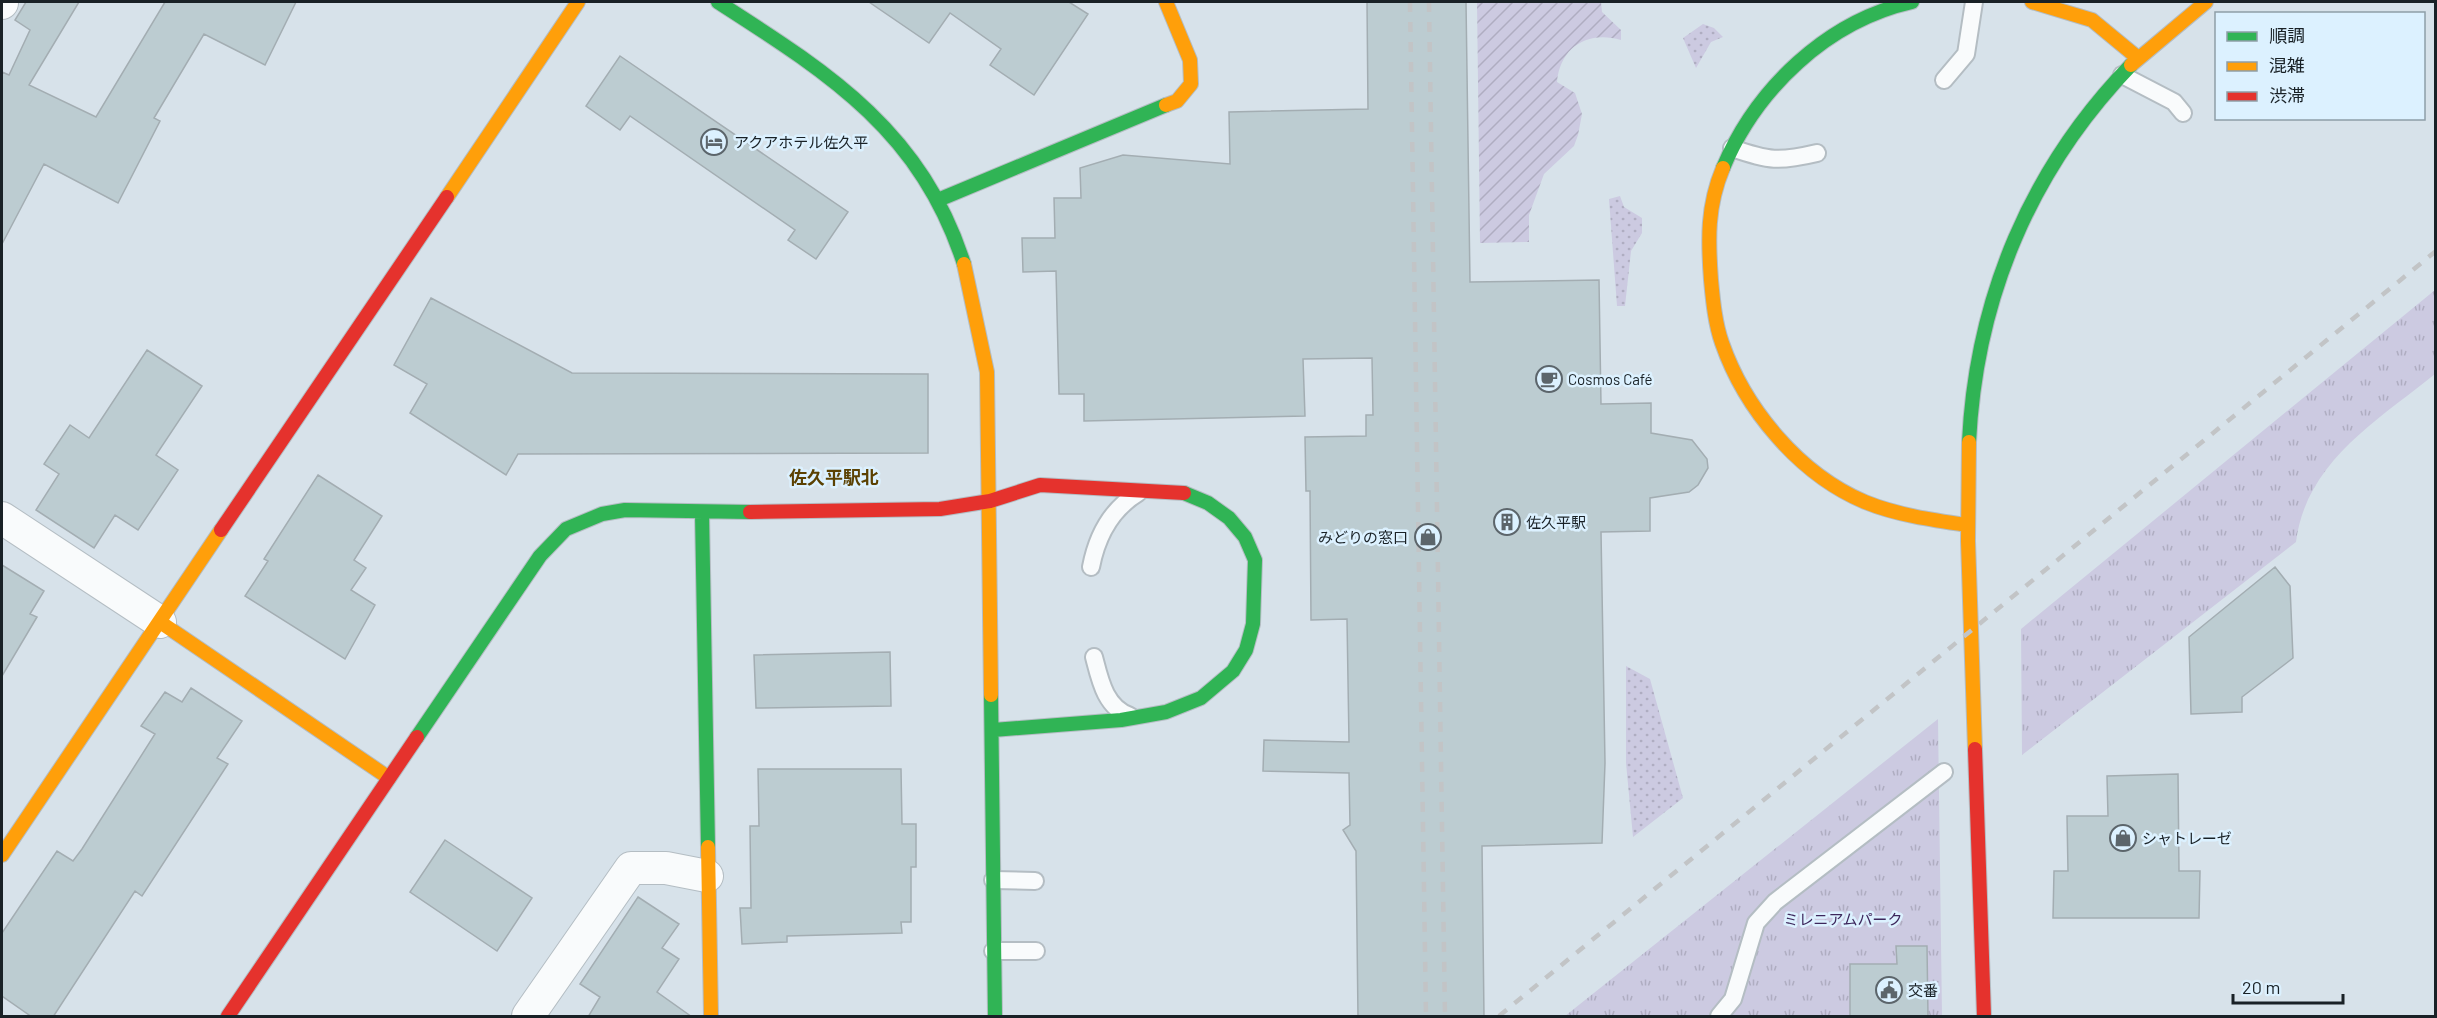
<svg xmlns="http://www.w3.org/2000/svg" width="2437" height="1018" font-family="Barlow,'Noto Sans JP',sans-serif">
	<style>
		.grass { fill: url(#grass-dots) }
		.park { fill: url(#park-tufts) }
		.garden { fill: url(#garden-furrows) }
		.building { fill: #bcccd1; stroke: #a3adb2; stroke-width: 1.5 }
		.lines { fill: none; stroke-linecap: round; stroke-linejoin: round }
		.lane-casing { stroke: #b4bdc3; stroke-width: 20 }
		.street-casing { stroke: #b4bdc3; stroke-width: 34 }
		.fast-casing { stroke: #b4bdc3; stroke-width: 16 }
		.slow-casing { stroke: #b4bdc3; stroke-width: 16 }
		.jam-casing { stroke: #b4bdc3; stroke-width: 16 }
		.lane { stroke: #f9fbfc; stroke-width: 16 }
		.street { stroke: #f9fbfc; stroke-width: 32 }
		.fast { stroke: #30b455; stroke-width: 14 }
		.slow { stroke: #ff9f0a; stroke-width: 14 }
		.jam { stroke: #e5322d; stroke-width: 14 }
		.rail { stroke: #c2c4c6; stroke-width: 4.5; stroke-dasharray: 10 10; stroke-linecap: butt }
		.labels { text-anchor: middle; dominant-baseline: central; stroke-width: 5; stroke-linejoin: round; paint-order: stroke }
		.poi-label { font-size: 15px; fill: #192126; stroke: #dcf1ff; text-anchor: start }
		.park-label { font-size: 15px; fill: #3d275c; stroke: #dcf1ff }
		.quarter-label { font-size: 18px; font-weight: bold; fill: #5b4102; stroke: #dcf1ff }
	</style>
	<defs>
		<pattern id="grass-dots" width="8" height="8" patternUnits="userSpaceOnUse" patternTransform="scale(1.5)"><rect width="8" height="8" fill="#cccae1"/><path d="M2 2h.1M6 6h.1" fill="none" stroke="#afadc1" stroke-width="1.8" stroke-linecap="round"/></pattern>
		<pattern id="park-tufts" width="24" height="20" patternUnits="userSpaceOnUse" patternTransform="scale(1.5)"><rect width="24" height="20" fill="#cccae1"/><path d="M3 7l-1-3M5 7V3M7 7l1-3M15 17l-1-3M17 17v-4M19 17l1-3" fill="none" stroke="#afadc1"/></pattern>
		<pattern id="garden-furrows" width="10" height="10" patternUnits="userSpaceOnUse" patternTransform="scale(1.5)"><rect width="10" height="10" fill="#cccae1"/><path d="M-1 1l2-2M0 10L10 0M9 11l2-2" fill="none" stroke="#afadc1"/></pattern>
	</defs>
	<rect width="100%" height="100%" fill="#d7e2ea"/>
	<path class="grass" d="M1703,24l11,4 9,9 -12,5 -15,26 -13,-30z
		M1620,196l4,11 18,11v15l-11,18 -6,55h-8l-8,-107z
		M1626,666l24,13 33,119 -50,39 -7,-74z"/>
	<path class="park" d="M2435,290v84c-58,47 -129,88 -139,168l-274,213 -1,-126z
		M1938,719l4,297h-377z"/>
	<path class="garden" d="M1477,2h124l1,10 19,18v10c-33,-10 -61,7 -64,42l18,11 7,21 -4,21 -4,11 -30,28 -15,41v27l-49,1z"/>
	<path class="building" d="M26,2h53l-50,83 67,32 69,-115h131l-31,63 -61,-31 -50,84 6,3 -42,82 -74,-39 -42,80v-172l7,3 21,-45 -15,-10z
		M869,2h200l19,12 -54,81 -44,-30 11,-16 -51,-36 -21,30z
		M1367,2h99l4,280 129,-2 2,124 50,-1v30l41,7 15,19 1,9 -10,17 -9,7 -39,6v33l-49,1 4,231 -3,80 -120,3 2,171h-126l-2,-166 -13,-21 7,-5 -1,-52 -86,-2 1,-31 85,2 -2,-123 -36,1 -1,-129h-4l-1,-54 61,-1v-21h7l-1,-57 -69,1 2,57 -221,5v-27h-25l-3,-123 -33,1 -1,-34h33l-1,-40h27l-1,-30 43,-13 107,9 -1,-52 139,-3z
		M620,56l228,156 -32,47 -28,-19 7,-10 -165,-114 -10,14 -34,-24z
		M431,298l141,75 356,1v79l-410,1 -12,21 -96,-62 17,-29 -33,-19z
		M147,350l55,36 -46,69 22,15 -40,60 -23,-15 -21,33 -58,-38 23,-36 -15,-10 26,-39 19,13z
		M318,475l64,41 -28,44 12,8 -15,22 24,15 -30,54 -100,-63 23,-35 -4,-2z
		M2,565l42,26 -14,23 7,3 -35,59z
		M2275,567l15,19 3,72 -51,39v15l-51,2 -2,-77z
		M890,652l1,54 -135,2 -2,-53z
		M191,688l51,33 -25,37 11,6 -86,132 -7,-5 -82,126h-21l-30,-21v-63l55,-82 16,10 9,-12 73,-115 -14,-8 24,-34 17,10z
		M758,769h143l1,55h14v43h-5v55h-10l1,11 -115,3v6l-45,2 -2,-36h11l-1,-82h9z
		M2178,774l1,97h21l-1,47h-146l1,-47h14l-1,-55h41l-1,-40z
		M445,840l87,58 -35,53 -87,-59z
		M638,897l41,27 -17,24 17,11 -22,33 35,25h-104l12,-20 -20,-13z
		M1896,946h31l1,71h-78v-53h47z"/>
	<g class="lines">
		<defs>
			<path id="lane" d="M2122,75l52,27 9,11
				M1944,80l22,-26 8,-52
				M1732,148c37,13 47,14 85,5
				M1091,567c6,-31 19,-57 47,-74
				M1094,657c6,23 11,50 36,59
				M993,880l42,1
				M993,951h43
				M1719,1016l14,-17 23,-76 19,-21 169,-130"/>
			<path id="street" d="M2,3v-1
				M2,518l158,104
				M528,1016l103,-148h35l41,8"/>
			<path id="fast" d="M718,2c112,72 203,129 246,262
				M1723,168c33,-79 104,-147 189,-166
				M938,200l228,-95
				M1969,442c7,-144 62,-274 162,-377
				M702,513l6,334
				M991,695l4,321
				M993,730l128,-10 45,-8 35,-14 32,-27 13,-21 7,-26 2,-64 -10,-23 -16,-19 -21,-15 -24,-10
				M417,737l123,-181 26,-27 36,-15 23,-4 125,2"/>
			<path id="slow" d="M1166,2l24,58 1,24 -14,17 -11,4
				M2032,2l60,18 46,38
				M2131,65l75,-63
				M1723,168c-16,38 -15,72 -12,112 2,21 4,43 11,63 23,66 77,131 143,159 32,13 67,18 102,23
				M447,197l131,-195
				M964,264l23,108 4,323
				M1969,442l-1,99 7,208
				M160,622l229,156
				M708,847l3,169
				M2,855l219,-325"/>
			<path id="jam" d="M750,512l190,-3 50,-8 50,-16 144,8
				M221,530l226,-333
				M1975,749l9,267
				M228,1016l189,-279"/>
		</defs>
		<use href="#lane" class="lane-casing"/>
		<use href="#street" class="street-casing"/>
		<use href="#fast" class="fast-casing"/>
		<use href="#slow" class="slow-casing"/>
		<use href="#jam" class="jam-casing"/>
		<use href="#lane" class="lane"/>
		<use href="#street" class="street"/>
		<use href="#fast" class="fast"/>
		<use href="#slow" class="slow"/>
		<use href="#jam" class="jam"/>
		<path class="rail" d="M1410,2l16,1014
			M1429,2l16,1014
			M1499,1016l937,-765"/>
	</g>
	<defs>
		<symbol id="hotel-ring" viewBox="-11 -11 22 22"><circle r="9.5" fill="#dcf1ff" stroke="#5c656b" stroke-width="1.5"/><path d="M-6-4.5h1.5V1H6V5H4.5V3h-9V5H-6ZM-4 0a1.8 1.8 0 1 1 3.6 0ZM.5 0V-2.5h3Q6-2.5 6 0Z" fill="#5c656b"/></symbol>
		<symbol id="cafe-ring" viewBox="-11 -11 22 22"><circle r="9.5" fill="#dcf1ff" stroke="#5c656b" stroke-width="1.5"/><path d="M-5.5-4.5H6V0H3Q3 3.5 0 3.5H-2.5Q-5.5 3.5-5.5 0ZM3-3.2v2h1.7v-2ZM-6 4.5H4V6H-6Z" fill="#5c656b"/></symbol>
		<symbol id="building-ring" viewBox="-11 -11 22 22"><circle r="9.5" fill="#dcf1ff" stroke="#5c656b" stroke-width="1.5"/><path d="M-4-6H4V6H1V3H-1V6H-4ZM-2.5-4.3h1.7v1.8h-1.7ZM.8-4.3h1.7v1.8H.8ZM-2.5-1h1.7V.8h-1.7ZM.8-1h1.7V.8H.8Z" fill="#5c656b"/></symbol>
		<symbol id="shop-ring" viewBox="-11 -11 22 22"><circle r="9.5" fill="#dcf1ff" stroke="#5c656b" stroke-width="1.5"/><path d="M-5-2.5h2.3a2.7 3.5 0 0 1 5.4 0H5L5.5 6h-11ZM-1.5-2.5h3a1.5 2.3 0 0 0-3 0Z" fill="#5c656b"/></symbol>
		<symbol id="civic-ring" viewBox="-11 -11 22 22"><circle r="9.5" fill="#dcf1ff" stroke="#5c656b" stroke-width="1.5"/><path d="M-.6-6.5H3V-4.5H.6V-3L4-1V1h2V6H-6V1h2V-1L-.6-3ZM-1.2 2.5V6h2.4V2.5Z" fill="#5c656b"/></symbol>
	</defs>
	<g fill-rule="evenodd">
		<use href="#hotel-ring" x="699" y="127" width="30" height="30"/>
		<use href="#cafe-ring" x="1534" y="364" width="30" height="30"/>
		<use href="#building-ring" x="1492" y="507" width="30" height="30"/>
		<use href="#shop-ring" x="1413" y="522" width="30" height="30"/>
		<use href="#shop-ring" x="2108" y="823" width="30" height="30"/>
		<use href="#civic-ring" x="1874" y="975" width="30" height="30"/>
	</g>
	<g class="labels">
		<g class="poi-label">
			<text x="734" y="142">アクアホテル佐久平</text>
			<text x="1568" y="379">Cosmos Café</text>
			<text x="1526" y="522">佐久平駅</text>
			<text x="1408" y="537" text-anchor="end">みどりの窓口</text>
			<text x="2142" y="838">シャトレーゼ</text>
			<text x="1908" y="990">交番</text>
		</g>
		<g class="park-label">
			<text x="1843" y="919">ミレニアムパーク</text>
		</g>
		<g class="quarter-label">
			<text x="834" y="477">佐久平駅北</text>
		</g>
	</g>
	<rect width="2437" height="1018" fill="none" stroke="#192126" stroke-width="6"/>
	<rect x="2215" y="12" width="210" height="108" fill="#dcf1ff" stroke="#8e9ea8" stroke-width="1.5"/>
	<rect x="2227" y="32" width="30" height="9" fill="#30b455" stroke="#8e9ea8" stroke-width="1.5"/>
	<text x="2269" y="42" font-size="18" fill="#192126">順調</text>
	<rect x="2227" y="62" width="30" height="9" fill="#ff9f0a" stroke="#8e9ea8" stroke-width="1.5"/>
	<text x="2269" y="72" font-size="18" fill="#192126">混雑</text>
	<rect x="2227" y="92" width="30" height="9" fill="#e5322d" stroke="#8e9ea8" stroke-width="1.5"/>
	<text x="2269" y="102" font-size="18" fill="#192126">渋滞</text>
	<path d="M2233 994v9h110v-9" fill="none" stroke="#192126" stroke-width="3"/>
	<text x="2242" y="994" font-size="18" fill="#192126" stroke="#dcf1ff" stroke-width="4.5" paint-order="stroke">20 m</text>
</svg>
